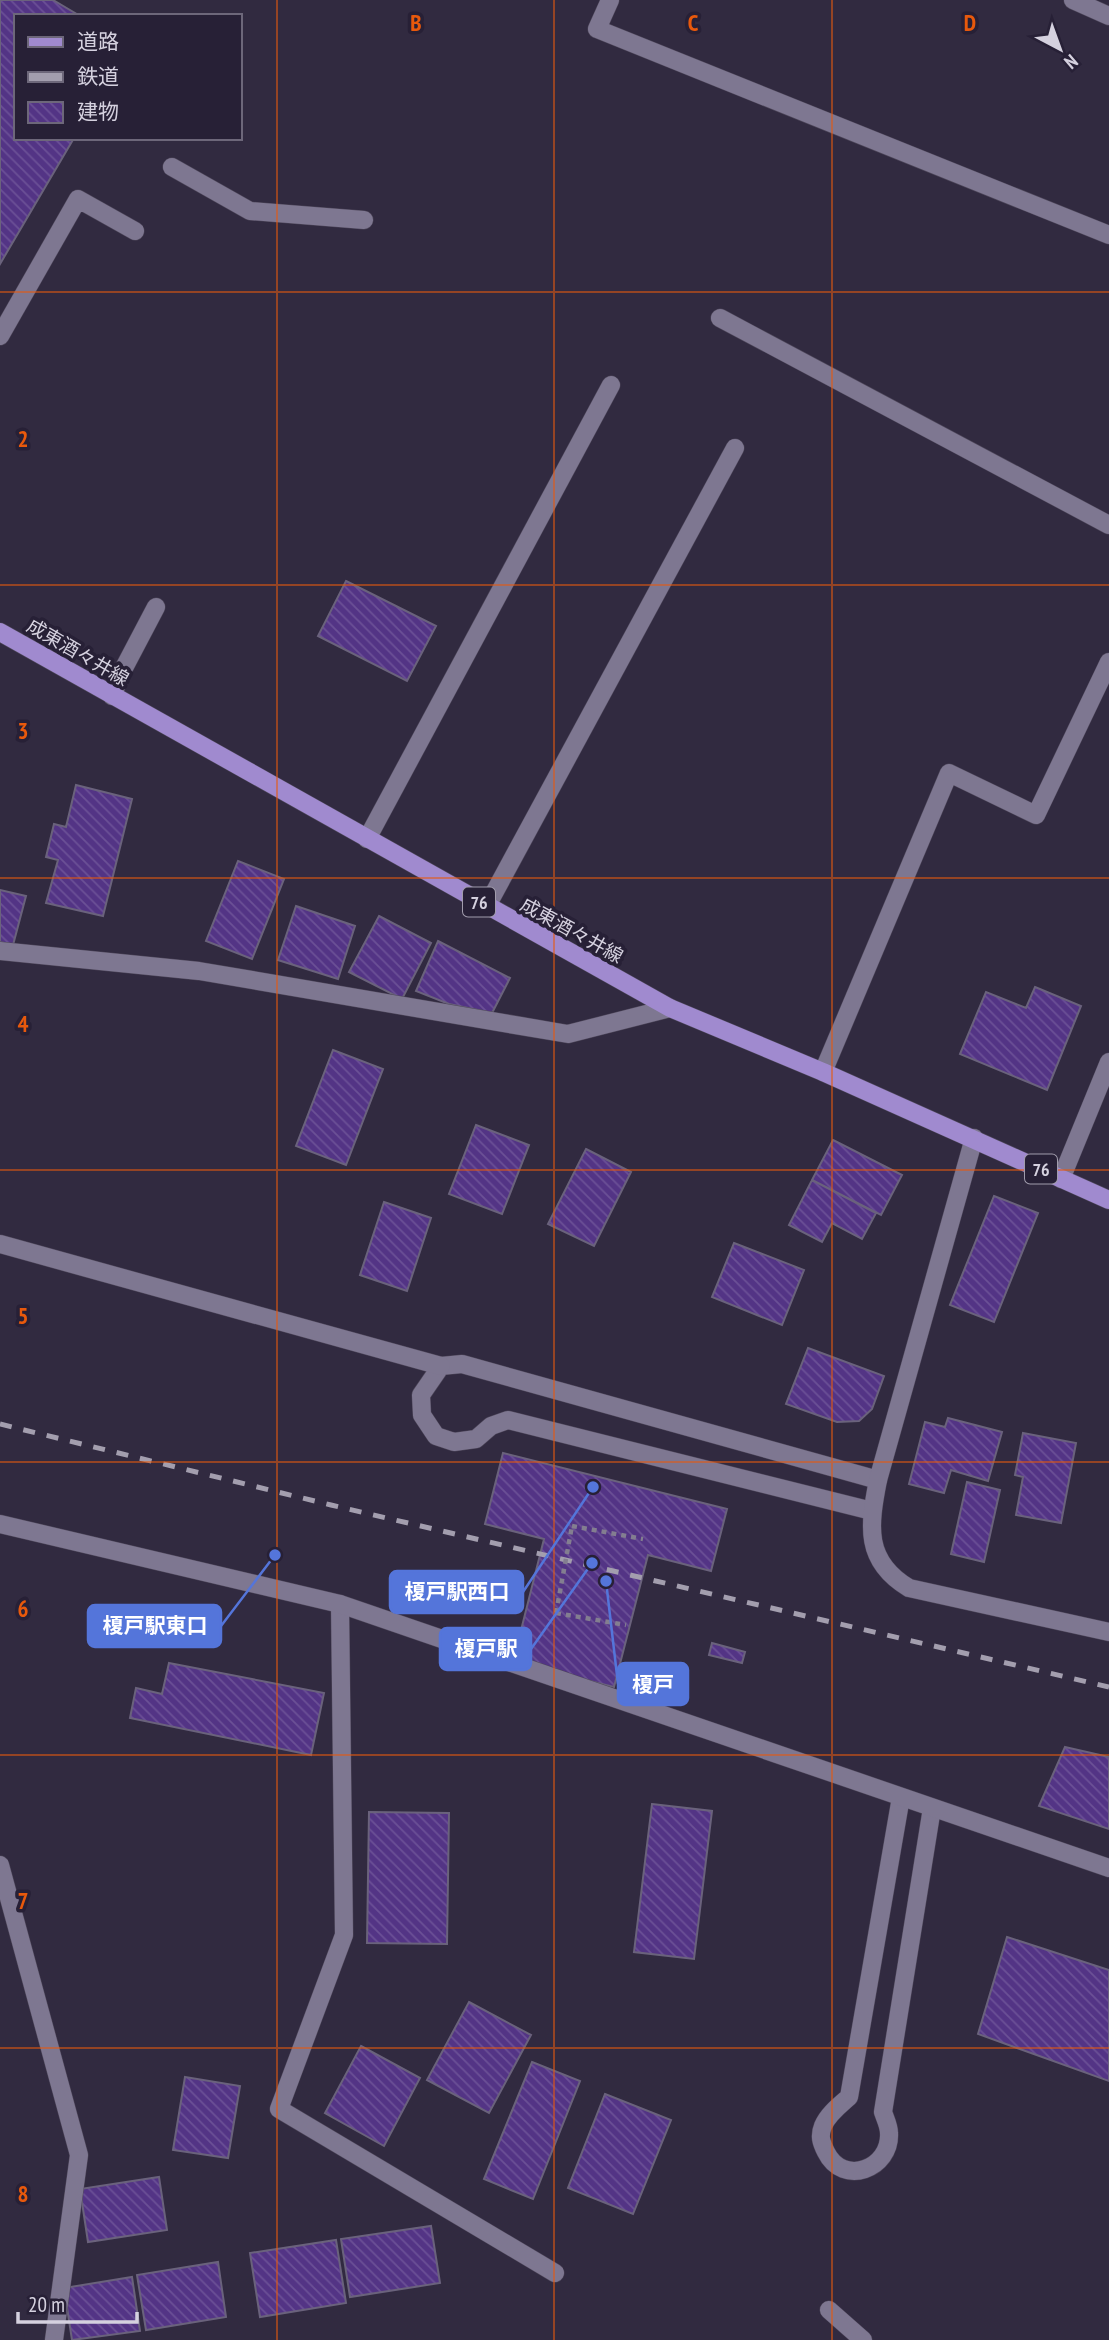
<svg xmlns="http://www.w3.org/2000/svg" width="1109" height="2340" font-family="'PT Sans Narrow','Noto Sans JP',sans-serif">
	<style>
		.building { fill: url(#building-back-hatch); stroke: #6a627c; stroke-width: 2 }
		.lines { fill: none; stroke-linecap: round; stroke-linejoin: round }
		.lane-casing { stroke: #4e475a; stroke-width: 19 }
		.street-casing { stroke: #4e475a; stroke-width: 19 }
		.secondary-casing { stroke: #4e475a; stroke-width: 19 }
		.primary-casing { stroke: #4e475a; stroke-width: 19 }
		.path { stroke: #837e90; stroke-width: 4.5; stroke-dasharray: 5 5; stroke-linecap: butt }
		.lane { stroke: #7e7791; stroke-width: 18 }
		.street { stroke: #7e7791; stroke-width: 18 }
		.secondary { stroke: #7e7791; stroke-width: 18 }
		.primary { stroke: #a08acf; stroke-width: 18 }
		.rail { stroke: #a39eae; stroke-width: 5; stroke-dasharray: 12 12; stroke-linecap: butt }
		.path-bridge { stroke: #837e90; stroke-width: 4.5; stroke-dasharray: 5 5; stroke-linecap: butt }
		.grid { fill: none; stroke: #e8590c; stroke-width: 2; stroke-opacity: 0.55 }
		.labels { text-anchor: middle; dominant-baseline: central; stroke-width: 7; stroke-linejoin: round; paint-order: stroke }
		.shield { fill: #272036; stroke: #a19cac; stroke-width: 2 }
		.shield-label { font-size: 18px; font-weight: bold; fill: #d5d1df }
		.street-label { font-size: 19px; fill: #d5d1df; stroke: #272036 }
		.grid-label { font-size: 23px; text-anchor: middle; font-weight: bold; fill: #e8590c; stroke: #272036; stroke-width: 7; stroke-linejoin: round; paint-order: stroke }
		.leader { fill: none; stroke: #5475da; stroke-width: 2.5 }
		.callout-dot { fill: #5475da; stroke: #272036; stroke-width: 2.5 }
		.callout { fill: #5475da; stroke: #5475da; stroke-width: 2.5 }
		.callout-label { font-size: 21px; text-anchor: middle; font-weight: bold; fill: #fff }
	</style>
	<defs>
		<pattern id="building-back-hatch" width="6" height="6" patternUnits="userSpaceOnUse" patternTransform="scale(1.75)"><rect width="6" height="6" fill="#533485"/><path d="M-1 5l2 2M0 0l6 6M5-1l2 2" fill="none" stroke="#6b5096"/></pattern>
	</defs>
	<rect width="100%" height="100%" fill="#312a40"/>
	<path class="building" d="M0,0h53l27,16h-64v122h58l-74,126z
		M346,581l90,45 -29,55 -89,-45z
		M76,785l56,14 -29,117 -57,-13 12,-43 -12,-3 8,-33 12,3z
		M238,861l46,18 -32,80 -46,-18z
		M0,890l26,6 -13,49 -13,-3z
		M296,906l59,20 -17,53 -60,-19z
		M379,916l52,27 -29,56 -53,-27z
		M438,941l72,37 -18,35 -43,-9 -33,-13z
		M1035,987l46,19 -34,84 -87,-36 26,-62 40,16z
		M333,1050l50,19 -37,96 -50,-19z
		M476,1125l53,20 -27,69 -53,-20z
		M833,1140l69,35 -21,40 -69,-35z
		M586,1149l45,23 -37,74 -46,-22z
		M812,1180l64,33 -14,26 -30,-16 -10,19 -33,-17z
		M994,1196l44,17 -44,109 -44,-17z
		M384,1202l47,16 -24,73 -47,-16z
		M734,1243l70,27 -22,55 -70,-28z
		M808,1348l76,28 -12,33 -13,12 -22,1 -51,-18z
		M948,1418l54,14 -14,49 -37,-11 -7,23 -35,-9 16,-62 20,5z
		M1023,1433l53,10 -15,80 -45,-8 7,-38 -8,-2z
		M503,1453l224,56 -16,62 -63,-16 -34,132 -101,-25 31,-123 -59,-15z
		M967,1482l33,8 -16,72 -33,-8z
		M712,1643l33,9 -3,11 -33,-8z
		M169,1663l155,30 -13,62 -181,-37 6,-30 26,6z
		M1065,1747l44,10v72l-70,-23z
		M652,1804l60,7 -18,148 -60,-7z
		M369,1812l80,1 -2,131 -80,-1z
		M1007,1937l102,33v111l-131,-47z
		M469,2002l62,33 -42,78 -62,-33z
		M361,2046l59,32 -36,68 -59,-33z
		M532,2062l48,19 -47,118 -49,-20z
		M185,2077l55,9 -12,72 -55,-8z
		M605,2094l66,26 -38,94 -65,-26z
		M159,2177l8,53 -79,12 -8,-53z
		M431,2226l9,57 -90,14 -9,-58z
		M336,2240l10,63 -86,14 -10,-64z
		M218,2262l8,55 -80,13 -9,-55z
		M132,2277l8,54 -68,9 -8,-52z"/>
	<g class="lines">
		<defs>
			<path id="lane" d="M172,167l78,44 114,9
				M0,336l78,-137 57,32
				M112,696l13,-30 31,-59
				M367,839l244,-454
				M487,906l248,-458
				M872,1511l-364,-91 -17,6 -15,13 -22,3 -18,-6 -14,-21 -1,-20 20,-29 21,-2 416,116
				M901,1797l-52,300c-9,8 -21,17 -26,29 -4,10 -2,16 3,26 17,35 65,17 63,-19 0,-7 -4,-15 -6,-21l49,-304
				M829,2310l34,30"/>
			<path id="street" d="M610,0l-13,29 512,206
				M1073,0l36,16
				M720,318l389,207
				M0,951l199,20 369,63 102,-26
				M823,1072l126,-299 87,42 73,-153
				M974,1138l-96,342c-9,46 -14,81 31,108l200,44
				M0,1244l441,122
				M340,1604l4,331 -65,174 276,164
				M0,1865l79,290 -25,185"/>
			<path id="secondary" d="M1061,1179l48,-117
				M0,1524l340,80 769,264"/>
			<path id="primary" d="M0,632l670,376 153,64 286,128"/>
		</defs>
		<use href="#lane" class="lane-casing"/>
		<use href="#street" class="street-casing"/>
		<use href="#secondary" class="secondary-casing"/>
		<use href="#primary" class="primary-casing"/>
		<path class="path" d="M572,1526l71,13
			M556,1613l70,12"/>
		<use href="#lane" class="lane"/>
		<use href="#street" class="street"/>
		<use href="#secondary" class="secondary"/>
		<use href="#primary" class="primary"/>
		<path class="rail" d="M0,1424l331,81 778,182"/>
		<path class="path-bridge" d="M556,1613l16,-87"/>
	</g>
	<path class="grid" d="M277,0v2340M554,0v2340M832,0v2340M0,292h1109M0,585h1109M0,878h1109M0,1170h1109M0,1462h1109M0,1755h1109M0,2048h1109"/>
	<g class="labels">
		<g class="shield">
			<rect x="463" y="887.5" width="32" height="29" rx="5"/>
			<rect x="1025" y="1154.5" width="32" height="29" rx="5"/>
		</g>
		<g class="shield-label">
			<text x="479" y="902">76</text>
			<text x="1041" y="1169">76</text>
		</g>
		<g class="street-label">
			<text transform="translate(78 652) rotate(30)">成東酒々井線</text>
			<text transform="translate(572 930) rotate(29)">成東酒々井線</text>
		</g>
	</g>
	<g class="grid-label">
		<text x="416" y="31">B</text>
		<text x="693" y="31">C</text>
		<text x="970" y="31">D</text>
		<text x="23" y="447">2</text>
		<text x="23" y="739">3</text>
		<text x="23" y="1032">4</text>
		<text x="23" y="1324">5</text>
		<text x="23" y="1617">6</text>
		<text x="23" y="1909">7</text>
		<text x="23" y="2202">8</text>
	</g>
	<path class="leader" d="M593 1487L523 1592M275 1555L221 1626M592 1563L531 1649M606 1581L618 1684"/>
	<g class="callout-dot">
		<circle cx="593" cy="1487" r="7"/>
		<circle cx="275" cy="1555" r="7"/>
		<circle cx="592" cy="1563" r="7"/>
		<circle cx="606" cy="1581" r="7"/>
	</g>
	<g class="callout">
		<rect x="390" y="1571" width="133" height="42" rx="7"/>
		<rect x="88" y="1605" width="133" height="42" rx="7"/>
		<rect x="440" y="1628" width="91" height="42" rx="7"/>
		<rect x="618" y="1663" width="70" height="42" rx="7"/>
	</g>
	<g class="callout-label">
		<text x="457" y="1599">榎戸駅西口</text>
		<text x="155" y="1633">榎戸駅東口</text>
		<text x="486" y="1656">榎戸駅</text>
		<text x="653" y="1692">榎戸</text>
	</g>
	<rect x="14" y="14" width="228" height="126" fill="#272036" stroke="#6d677a" stroke-width="2"/>
	<rect x="28" y="37" width="35" height="10" fill="#a08acf" stroke="#6d677a" stroke-width="2"/>
	<text x="77" y="49" font-size="21" fill="#d5d1df">道路</text>
	<rect x="28" y="72" width="35" height="10" fill="#a39eae" stroke="#6d677a" stroke-width="2"/>
	<text x="77" y="84" font-size="21" fill="#d5d1df">鉄道</text>
	<rect x="28" y="102" width="35" height="21" fill="url(#building-back-hatch)" stroke="#6d677a" stroke-width="2"/>
	<text x="77" y="119" font-size="21" fill="#d5d1df">建物</text>
	<g transform="translate(1060 49) rotate(139)" stroke="#272036" stroke-width="5" paint-order="stroke">
	<path d="M0-5L12 26L0 18L-12 26Z" fill="#d5d1df"/>
	<text y="-10" font-size="19" font-weight="bold" text-anchor="middle" fill="#d5d1df">N</text>
	</g>
	<path d="M18 2312v10h119v-10" fill="none" stroke="#d5d1df" stroke-width="3.5"/>
	<text x="28" y="2312" font-size="21" fill="#d5d1df" stroke="#272036" stroke-width="5" paint-order="stroke">20 m</text>
</svg>
